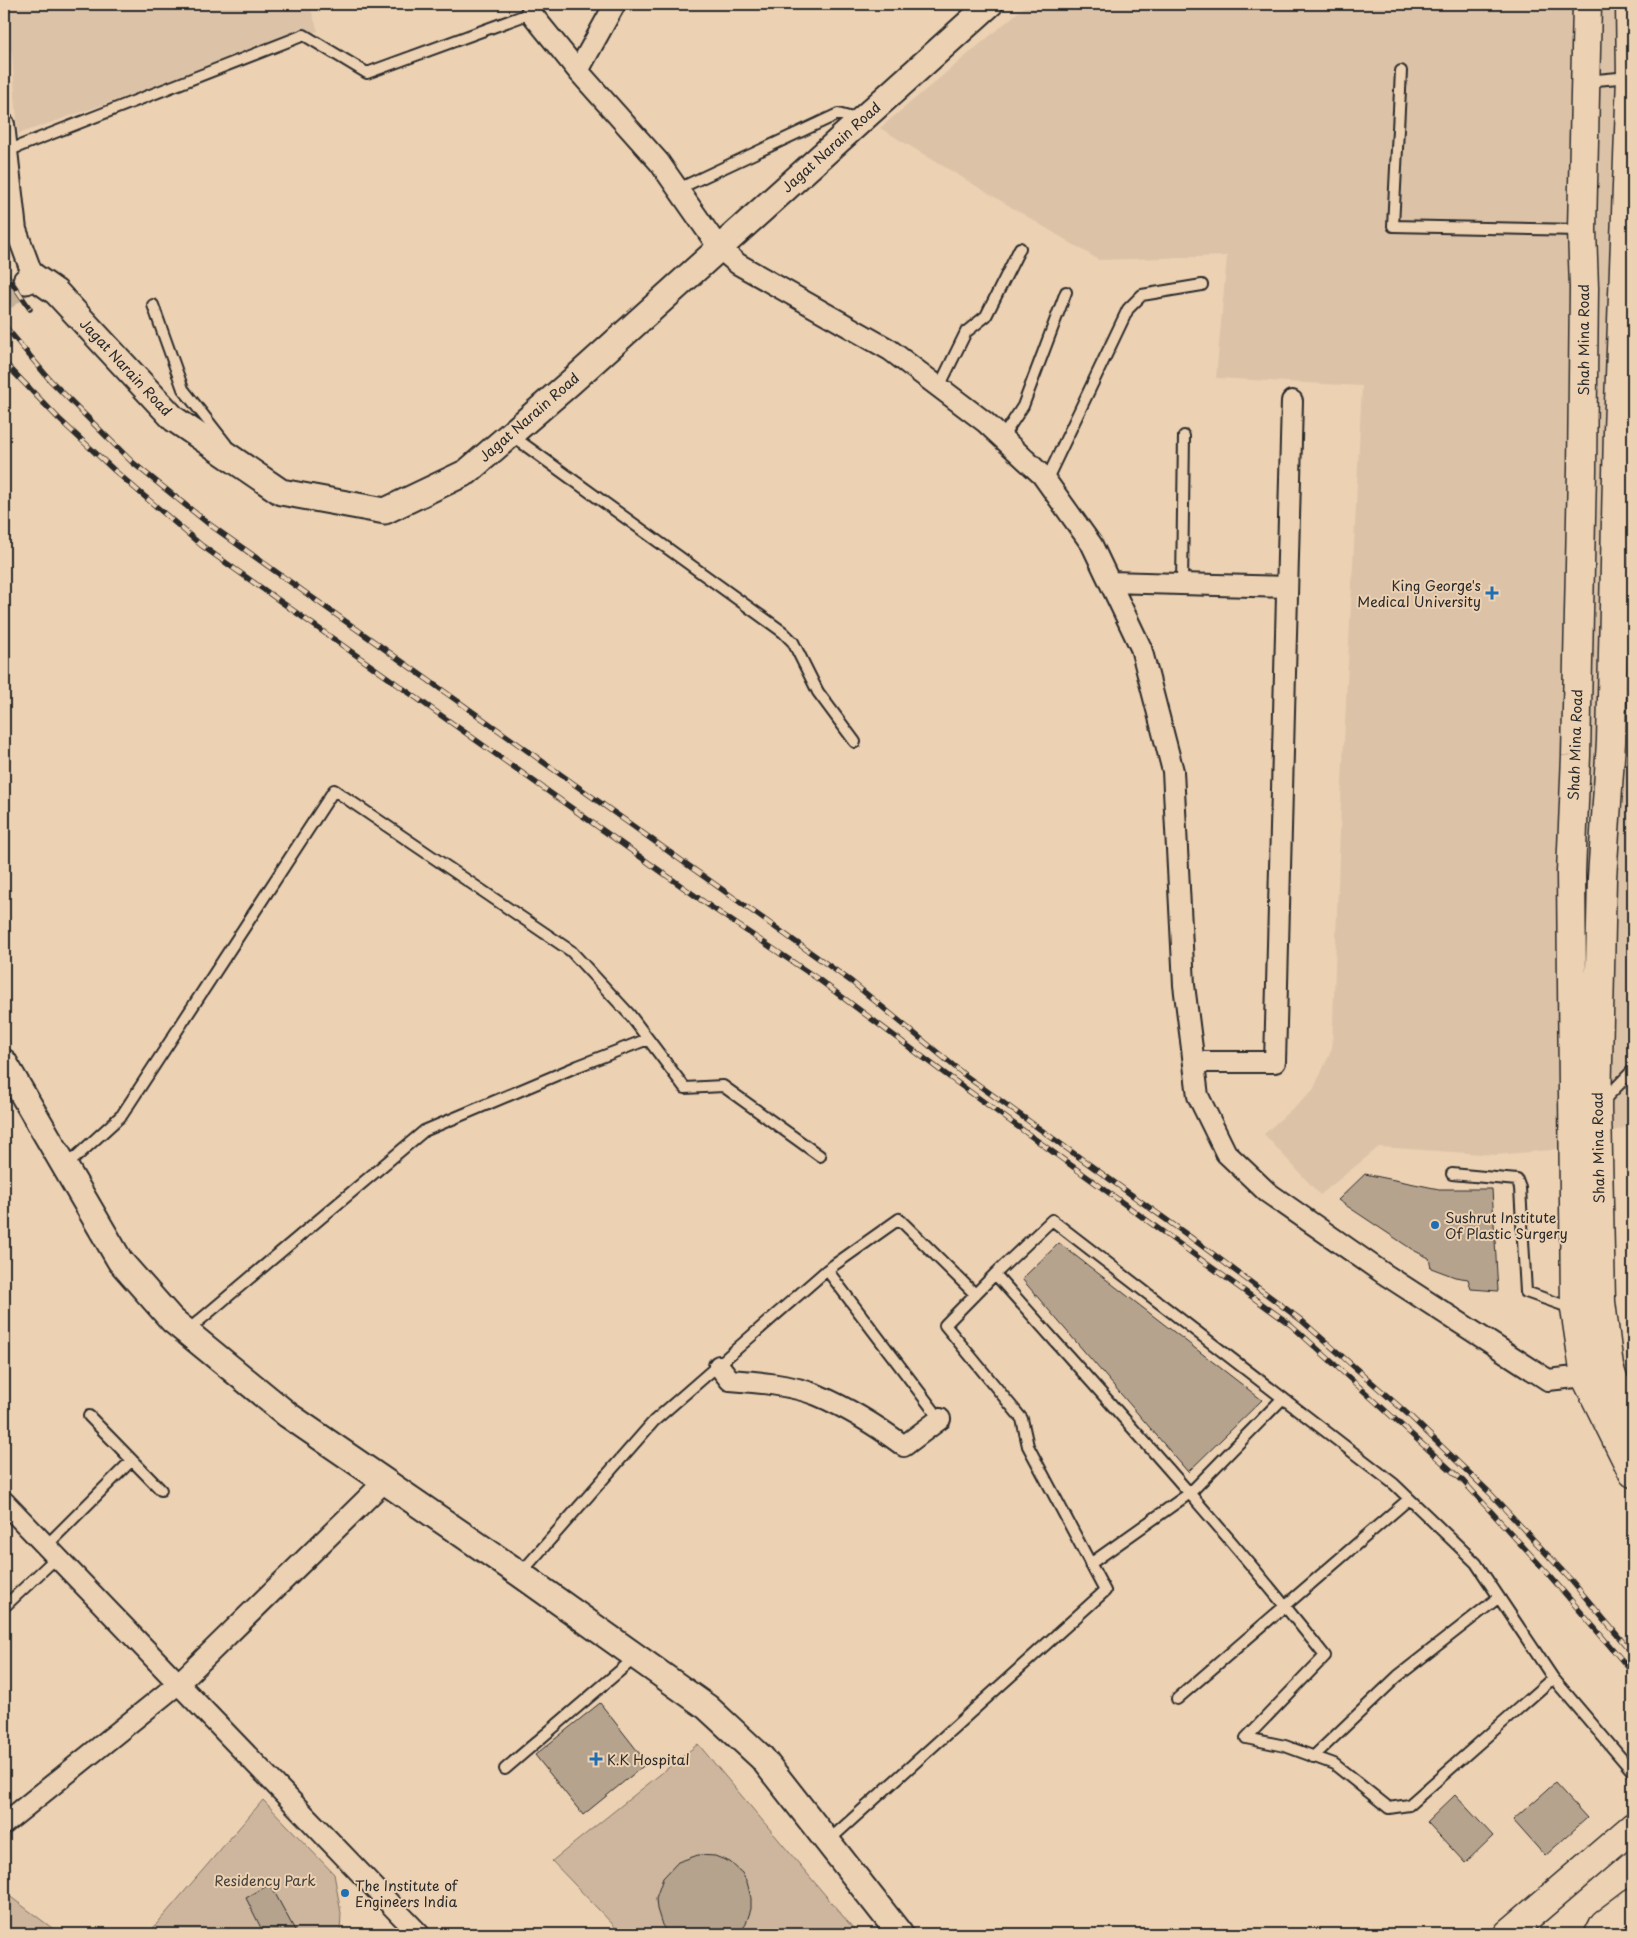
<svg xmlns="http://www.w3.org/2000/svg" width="1637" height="1938" font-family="'Playpen Sans',sans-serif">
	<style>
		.built { fill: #dcc3a8 }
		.green { fill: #cdb69d; stroke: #7c7064 }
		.building { fill: #b6a38e; stroke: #2b2b2b }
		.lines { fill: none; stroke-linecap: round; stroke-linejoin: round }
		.tertiary-tunnel { stroke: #c5b098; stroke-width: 25; stroke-dasharray: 25 12; stroke-linecap: butt }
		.service-casing { stroke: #2b2b2b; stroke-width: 14 }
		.minor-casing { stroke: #2b2b2b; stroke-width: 24 }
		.tertiary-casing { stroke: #2b2b2b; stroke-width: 29 }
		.primary-casing { stroke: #2b2b2b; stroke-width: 31 }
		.path { stroke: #2b2b2b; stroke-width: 3; stroke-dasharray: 5 4; stroke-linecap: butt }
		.service { stroke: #ecd1b3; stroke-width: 10 }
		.minor { stroke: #ecd1b3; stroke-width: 20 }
		.tertiary { stroke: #ecd1b3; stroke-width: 25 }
		.primary { stroke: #ecd1b3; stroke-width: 28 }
		.rail-casing { stroke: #2b2b2b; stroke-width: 5.5 }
		.rail { stroke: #ecd1b3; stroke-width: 4; stroke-dasharray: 11; stroke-linecap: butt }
		.poi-dot { fill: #1f6fb2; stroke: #ecd1b3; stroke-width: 2 }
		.labels { text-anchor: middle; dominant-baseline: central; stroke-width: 4; stroke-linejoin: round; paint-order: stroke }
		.street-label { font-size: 14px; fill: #2b2b2b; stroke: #ecd1b3 }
		.poi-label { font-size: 14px; fill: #2b2b2b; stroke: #ecd1b3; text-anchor: start }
		.park-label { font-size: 14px; fill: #43403c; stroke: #ecd1b3 }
	</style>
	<rect width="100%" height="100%" fill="#ecd1b3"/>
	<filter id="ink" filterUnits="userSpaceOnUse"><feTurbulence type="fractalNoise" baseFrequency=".02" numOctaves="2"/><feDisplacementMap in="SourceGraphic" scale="10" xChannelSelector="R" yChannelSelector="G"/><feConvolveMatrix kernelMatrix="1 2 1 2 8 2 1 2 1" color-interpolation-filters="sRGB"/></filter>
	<g filter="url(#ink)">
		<path class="built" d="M4,4h305l9,27 -300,103 -6,-80 -8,-25z
			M1028,4h605v1093l-6,5v25l-76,23 -55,5 -117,-8 -59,48 -56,-61 49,-44 19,-41 9,-248 21,-415 -146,-8 11,-122 -128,4 -219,-132z"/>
		<path class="green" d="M698,1744l160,190h-236l-70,-73z
			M263,1800l71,74 7,39 -1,21h-192z
			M4,1892l56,42h-56z"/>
		<path class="building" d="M1365,1174l74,15h53l6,102 -27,-2 -3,-10 -13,-2 -24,-9 -2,-10 -16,-8 -75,-50z
			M1059,1243l203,157 -74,72 -166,-193z
			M600,1703l47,60 -64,52 -48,-60z
			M1555,1783l32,35 -42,38 -32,-36z
			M1455,1795l38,41 -28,27 -38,-41z
			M698,1855l17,1 15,6 12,11 5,9 4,16v11l-5,15 -7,10h-71l-6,-9 -5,-16 -1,-11 7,-20 15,-16z
			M270,1884l27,50h-33l-18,-36z"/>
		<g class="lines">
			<path class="tertiary-tunnel" d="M4,298l22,-17"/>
			<defs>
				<path id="service" d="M1401,71l-8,155 188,4
					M1586,81l43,-4
					M7,151l297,-116 63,38 164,-60 8,-9
					M678,189l160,-75 22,6
					M153,305l30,84 43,55
					M939,387l27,-55 20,-16 34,-68
					M511,435l272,197 10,10 25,50 37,50
					M1002,438l21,-32 43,-114
					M1046,481l82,-172 14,-14 60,-10
					M1182,584l2,-148
					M1603,1101l30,-31
					M66,1166l56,-51 212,-325 237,161 59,64 55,73 38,-2 97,70
					M1452,1174l65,6 3,8 6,104 48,17
					M995,1274c112,126 226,250 330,382l-79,82
					M187,1331l237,-200 154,-65 70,-27
					M89,1416l72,74
					M940,1419l-113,-149 72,-51 76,75
					M46,1546l86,-86
					M1090,1564l100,-71 93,-95
					M520,1574l134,-153 173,-151
					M4,1607l53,-50
					M1177,1699l232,-200
					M1246,1738l39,8 49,18 55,44 20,-3 144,-127
					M1313,1757l85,-81 101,-79
					M505,1769l131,-112
					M827,1842l278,-251 -77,-145 -6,-27 -77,-94 50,-51 57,-54 342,264 82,79 77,115 80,94"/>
				<path id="minor" d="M531,13l47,58 81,91 60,86 19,16 152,86 95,72 57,53 50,70 49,103 32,123 11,214 14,111 28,57 41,39 116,81 165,107 37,-4 13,-5
					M578,71l37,-67
					M4,124l12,106 17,46
					M1110,582l177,5
					M1194,1062h81l17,-661
					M719,1366l11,14c27,2 62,5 87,15 31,13 60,31 87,51l36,-27
					M4,1502l415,432
					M4,1824l175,-141 206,-202"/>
				<path id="tertiary" d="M26,281l7,-5 23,16 118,127 107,73 104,19 82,-39 104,-90 419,-378
					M4,1062l116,199 52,59 116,95 232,159 187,133 55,51 138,176"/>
				<path id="primary" d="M1587,4l-5,226 2,58 -2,182 -6,286 -5,116 4,437 10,67 48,97
					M1630,4l1,73 -13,354 -7,311 -9,136 -5,230 4,194 8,65 4,12 20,38
					M1508,1934l125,-107
					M1599,1934l5,-10 29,-22"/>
			</defs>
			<use href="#service" class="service-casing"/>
			<use href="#minor" class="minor-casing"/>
			<use href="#tertiary" class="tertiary-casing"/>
			<use href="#primary" class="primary-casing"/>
			<path class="path" d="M232,1934l9,-4"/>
			<use href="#service" class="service"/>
			<use href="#minor" class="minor"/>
			<use href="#tertiary" class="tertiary"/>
			<use href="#primary" class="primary"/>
			<defs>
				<path id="rail" d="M4,271l26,38
					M4,325l46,55 82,82 77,62 643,458 114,94 223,160 112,84 109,96 80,77 80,86 63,75
					M4,362l55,57 56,52 86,74 510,362 107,72 126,94 347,252 172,156 87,95 83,97"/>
			</defs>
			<use href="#rail" class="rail-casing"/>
			<use href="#rail" class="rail"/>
		</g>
	</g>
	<g class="poi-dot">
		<path d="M1489.5 585.5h5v5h5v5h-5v5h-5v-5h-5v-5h5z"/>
		<circle cx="1435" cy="1225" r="5"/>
		<path d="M593.5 1751.5h5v5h5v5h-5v5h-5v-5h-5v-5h5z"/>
		<circle cx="345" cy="1893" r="5"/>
	</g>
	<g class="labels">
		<g class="street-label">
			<text transform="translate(831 147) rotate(-42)">Jagat Narain Road</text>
			<text transform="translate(1583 340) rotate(-90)">Shah Mina Road</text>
			<text transform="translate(126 367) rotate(47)">Jagat Narain Road</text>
			<text transform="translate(529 417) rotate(-41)">Jagat Narain Road</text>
			<text transform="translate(1575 745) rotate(-88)">Shah Mina Road</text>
			<text transform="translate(1598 1148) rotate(-91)">Shah Mina Road</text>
		</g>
		<g class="poi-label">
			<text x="1481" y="585" text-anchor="end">King George's<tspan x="1481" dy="16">Medical University</tspan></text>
			<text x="1445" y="1217">Sushrut Institute<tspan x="1445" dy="16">Of Plastic Surgery</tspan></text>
			<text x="607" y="1759">K.K Hospital</text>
			<text x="355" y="1885">The Institute of<tspan x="355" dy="16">Engineers India</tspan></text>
		</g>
		<g class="park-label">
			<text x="265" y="1880">Residency Park</text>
		</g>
	</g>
	<rect width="1637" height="1938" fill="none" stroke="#ecd1b3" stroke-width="20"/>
	<rect x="10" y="10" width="1617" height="1918" fill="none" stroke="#2b2b2b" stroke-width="2" filter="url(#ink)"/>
</svg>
